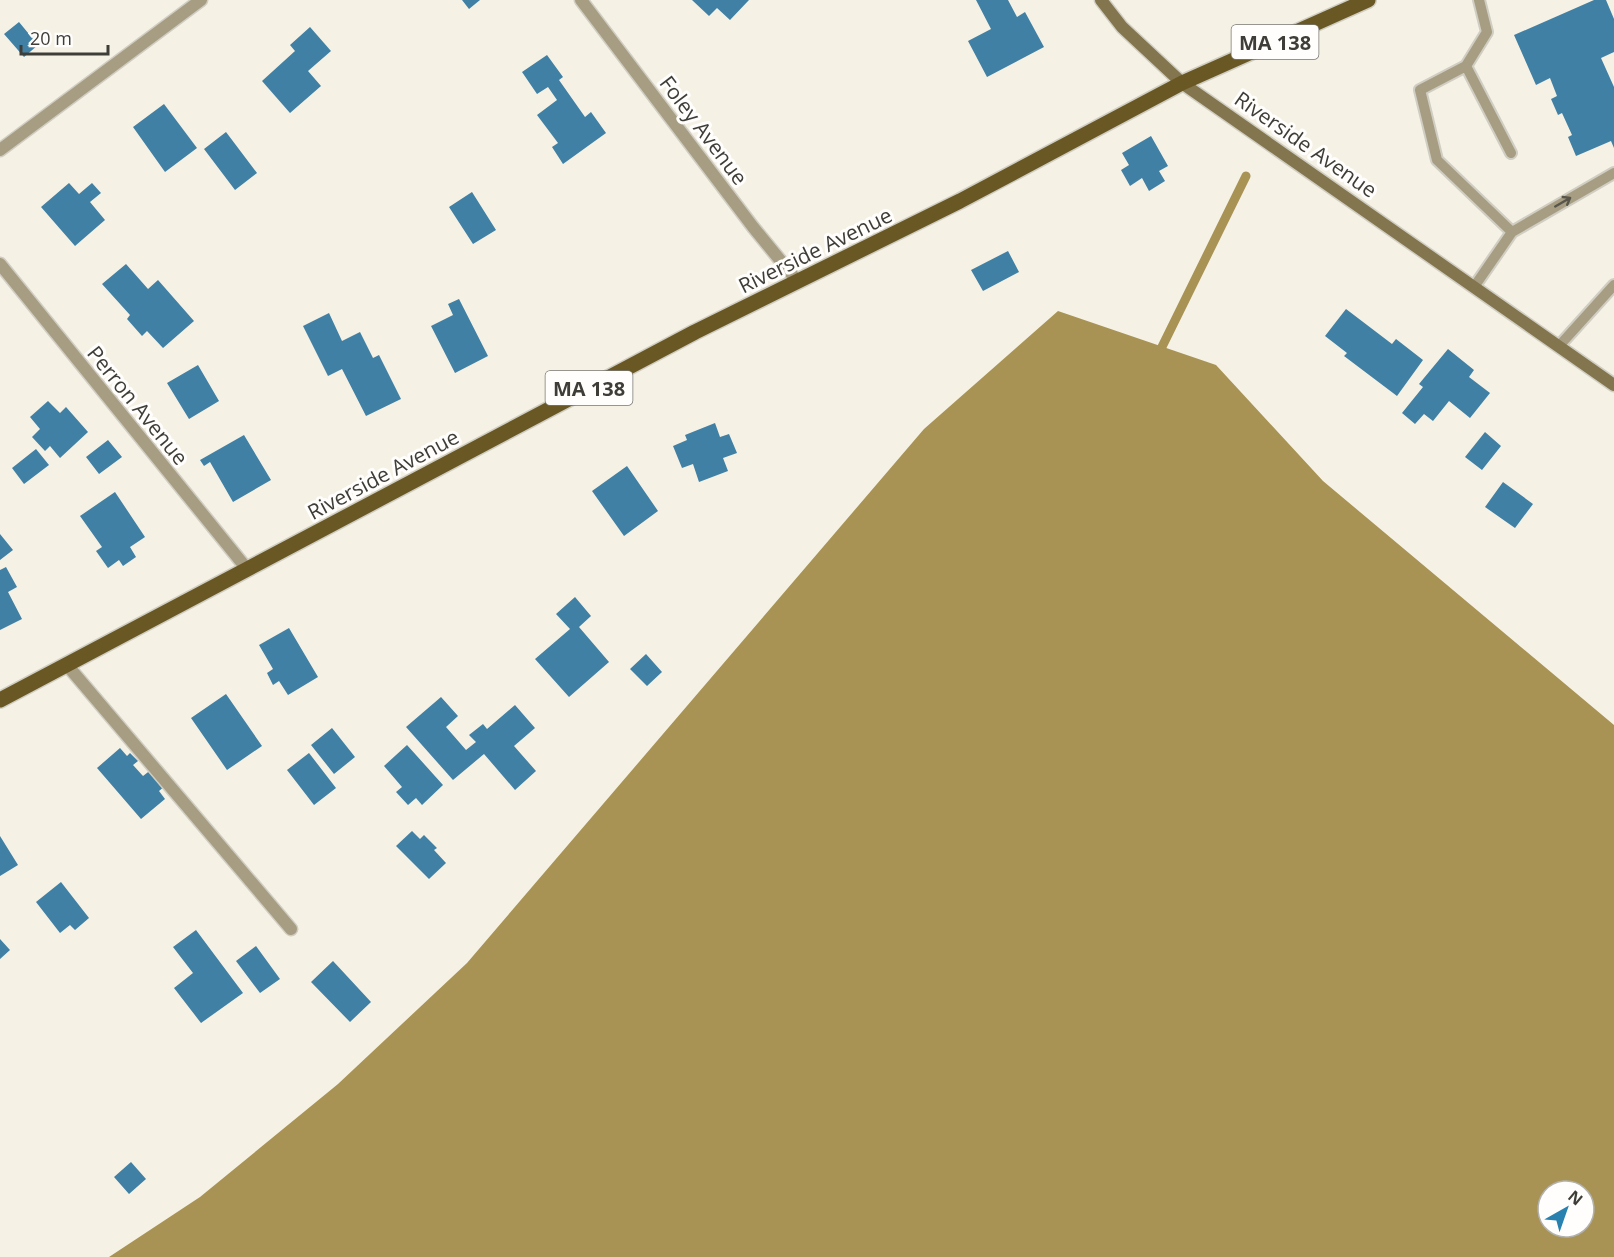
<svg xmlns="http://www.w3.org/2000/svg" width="1614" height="1257" font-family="'Open Sans',sans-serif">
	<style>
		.water { fill: #a89354; fill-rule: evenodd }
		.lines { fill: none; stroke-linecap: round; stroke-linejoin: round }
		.stream { stroke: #a89354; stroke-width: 9 }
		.building { fill: #4080a4 }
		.service-casing { stroke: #d0cdc2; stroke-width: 14 }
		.minor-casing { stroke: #d0cdc2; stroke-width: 15 }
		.secondary-casing { stroke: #d0cdc2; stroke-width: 15 }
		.primary-casing { stroke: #d0cdc2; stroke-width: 18 }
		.service { stroke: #a69d83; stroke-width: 10 }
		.minor { stroke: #a69d83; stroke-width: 12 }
		.secondary { stroke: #83754d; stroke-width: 12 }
		.primary { stroke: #695824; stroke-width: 15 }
		.oneway { stroke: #58554b }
		.labels { text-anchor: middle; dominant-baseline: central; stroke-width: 6; stroke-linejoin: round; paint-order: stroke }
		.shield { fill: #fffefc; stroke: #787773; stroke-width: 1.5 }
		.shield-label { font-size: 20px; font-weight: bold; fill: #3e3d38 }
		.street-label { font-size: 21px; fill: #3e3d38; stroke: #fffefc }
	</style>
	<rect width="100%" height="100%" fill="#f5f1e5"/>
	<path class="water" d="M1058,311l158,54 107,116 291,244v532h-1505l91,-60 138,-113 129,-121 457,-534zM1548,1191h36v36h-36z"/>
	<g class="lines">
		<path class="stream" d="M1157,357l89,-181"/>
	</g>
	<path class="building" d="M462,0h18l-11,9z
		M692,0h57l-19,20 -13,-12 -8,8z
		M976,0h32l9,17 8,-5 19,35 -57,30 -19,-36 23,-12z
		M1594,0h12l8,19v33l-13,6 13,29v61l-3,-7 -35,15 -8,-19 4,-2 -10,-22 -4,2 -7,-16 6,-3 -7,-18 -14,7 -22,-50z
		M19,22l19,23 -14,12 -20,-23z
		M310,27l21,24 -23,20 13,15 -31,27 -28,-32 33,-30 -5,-6z
		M547,55l16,22 -4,3 26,37 6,-5 15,21 -43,31 -11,-17 6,-4 -21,-28 20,-15 -9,-13 -11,7 -15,-22z
		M164,104l33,44 -32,24 -32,-45z
		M226,132l31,41 -22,17 -31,-41z
		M1151,136l17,30 -9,5 6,10 -16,10 -7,-13 -12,8 -9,-16 8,-5 -7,-12z
		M69,183l10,11 13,-11 9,10 -11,9 15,18 -30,26 -34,-39z
		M472,192l24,38 -23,14 -24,-37z
		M1008,251l11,21 -36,19 -12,-21z
		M126,264l22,25 10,-9 36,41 -31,27 -16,-17 -5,5 -15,-17 3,-4 -28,-31z
		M459,299l29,57 -33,17 -24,-47 22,-11 -5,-11z
		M1346,309l46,35 4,-5 27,21 -26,36 -53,-40 3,-3 -22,-17z
		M329,313l13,28 18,-9 13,26 6,-3 22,44 -35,17 -24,-47 -14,7 -25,-50z
		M1448,349l26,21 -5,7 21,16 -20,25 -21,-17 -16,20 -9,-7 -9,10 -13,-11 21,-26 -4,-3z
		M198,365l21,36 -30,18 -22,-36z
		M48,401l12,12 6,-6 22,25 -28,26 -10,-12 -5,5 -13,-14 8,-8 -10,-12z
		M715,423l5,14 9,-3 8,19 -14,5 5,13 -29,11 -6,-18 -11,4 -9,-22 14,-6 -2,-5z
		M1485,432l16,14 -19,24 -17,-13z
		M244,435l27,45 -38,22 -23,-40 -6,4 -4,-6z
		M108,440l14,17 -23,17 -13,-17z
		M36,449l13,16 -25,19 -12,-16z
		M627,466l31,45 -34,25 -32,-45z
		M1503,482l30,22 -18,24 -30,-21z
		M115,492l30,45 -15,10 6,10 -13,9 -4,-6 -11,8 -12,-17 6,-4 -22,-31z
		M0,534l13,16 -13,10z
		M6,567l11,20 -9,5 14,27 -22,11v-60z
		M575,597l16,19 -12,11 30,35 -40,35 -34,-38 35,-30 -14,-15z
		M289,628l29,49 -30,18 -9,-14 -6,4 -6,-12 6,-4 -14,-24z
		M646,654l16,18 -15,14 -17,-17z
		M226,694l36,52 -35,24 -36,-52z
		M441,697l17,19 -12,11 20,23 10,-8 -7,-7 14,-11 4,5 28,-24 20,23 -21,18 22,25 -21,19 -31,-36 -31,26 -47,-53z
		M332,728l23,29 -21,17 -23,-29z
		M407,745l36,40 -21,20 -6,-7 -8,7 -12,-13 6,-5 -18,-21z
		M120,748l7,8 3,-3 8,8 -5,4 10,11 9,-7 14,16 -7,6 6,8 -24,20 -44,-51z
		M309,753l27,35 -22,17 -27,-35z
		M412,831l8,8 4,-4 13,13 -3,2 12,13 -17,16 -33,-33z
		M0,836l18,29 -18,11z
		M61,882l28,36 -14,12 -5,-5 -10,8 -24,-31z
		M196,930l47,63 -42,30 -27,-35 19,-15 -20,-26z
		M0,939l10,11 -10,9z
		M256,946l24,33 -20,14 -24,-32z
		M333,961l38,41 -21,20 -39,-40z
		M131,1162l15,17 -17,15 -15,-17z"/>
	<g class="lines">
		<defs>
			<path id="service" d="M1479,0l8,32 -21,34 -46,24 17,70 75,72
				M1466,66l45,87
				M1474,287l38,-55 102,-59
				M1559,346l55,-61"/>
			<path id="minor" d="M581,0l172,227 45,55
				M0,150l201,-150
				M0,264l247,305
				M67,665l224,264"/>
			<path id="secondary" d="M1101,0l21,27 60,56 432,302"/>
			<path id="primary" d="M0,700l695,-368 265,-131 222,-118 186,-83"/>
		</defs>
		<use href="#service" class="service-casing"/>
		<use href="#minor" class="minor-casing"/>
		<use href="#secondary" class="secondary-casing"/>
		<use href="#primary" class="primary-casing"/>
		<use href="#service" class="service"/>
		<use href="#minor" class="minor"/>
		<use href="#secondary" class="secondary"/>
		<use href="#primary" class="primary"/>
	</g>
	<defs><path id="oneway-shaft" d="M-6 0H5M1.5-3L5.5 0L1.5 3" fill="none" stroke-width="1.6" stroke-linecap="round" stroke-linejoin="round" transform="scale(1.5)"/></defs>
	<use class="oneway" href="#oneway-shaft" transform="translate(1563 202) rotate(-30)"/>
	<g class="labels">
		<g class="shield">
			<rect x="1231.5" y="25" width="87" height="34" rx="4.5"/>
			<rect x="545.5" y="371" width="87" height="34" rx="4.5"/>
		</g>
		<g class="shield-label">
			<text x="1275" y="42">MA 138</text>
			<text x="589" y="388">MA 138</text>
		</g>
		<g class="street-label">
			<text transform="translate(704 130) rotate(53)">Foley Avenue</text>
			<text transform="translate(1306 144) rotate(35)">Riverside Avenue</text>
			<text transform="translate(815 250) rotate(-26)">Riverside Avenue</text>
			<text transform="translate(138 405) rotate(51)">Perron Avenue</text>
			<text transform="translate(383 474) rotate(-28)">Riverside Avenue</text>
		</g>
	</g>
	<g transform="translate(1566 1209) rotate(40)"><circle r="28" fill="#fffefc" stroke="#b2b1ae" stroke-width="1.5"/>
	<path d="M0-4.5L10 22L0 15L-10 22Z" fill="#2981b0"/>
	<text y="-9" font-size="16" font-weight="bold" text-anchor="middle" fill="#3e3d38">N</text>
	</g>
	<path d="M21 45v9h87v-9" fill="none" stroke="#3e3d38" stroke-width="3"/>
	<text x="30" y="45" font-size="18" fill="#3e3d38" stroke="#fffefc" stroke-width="4.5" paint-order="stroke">20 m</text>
</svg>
